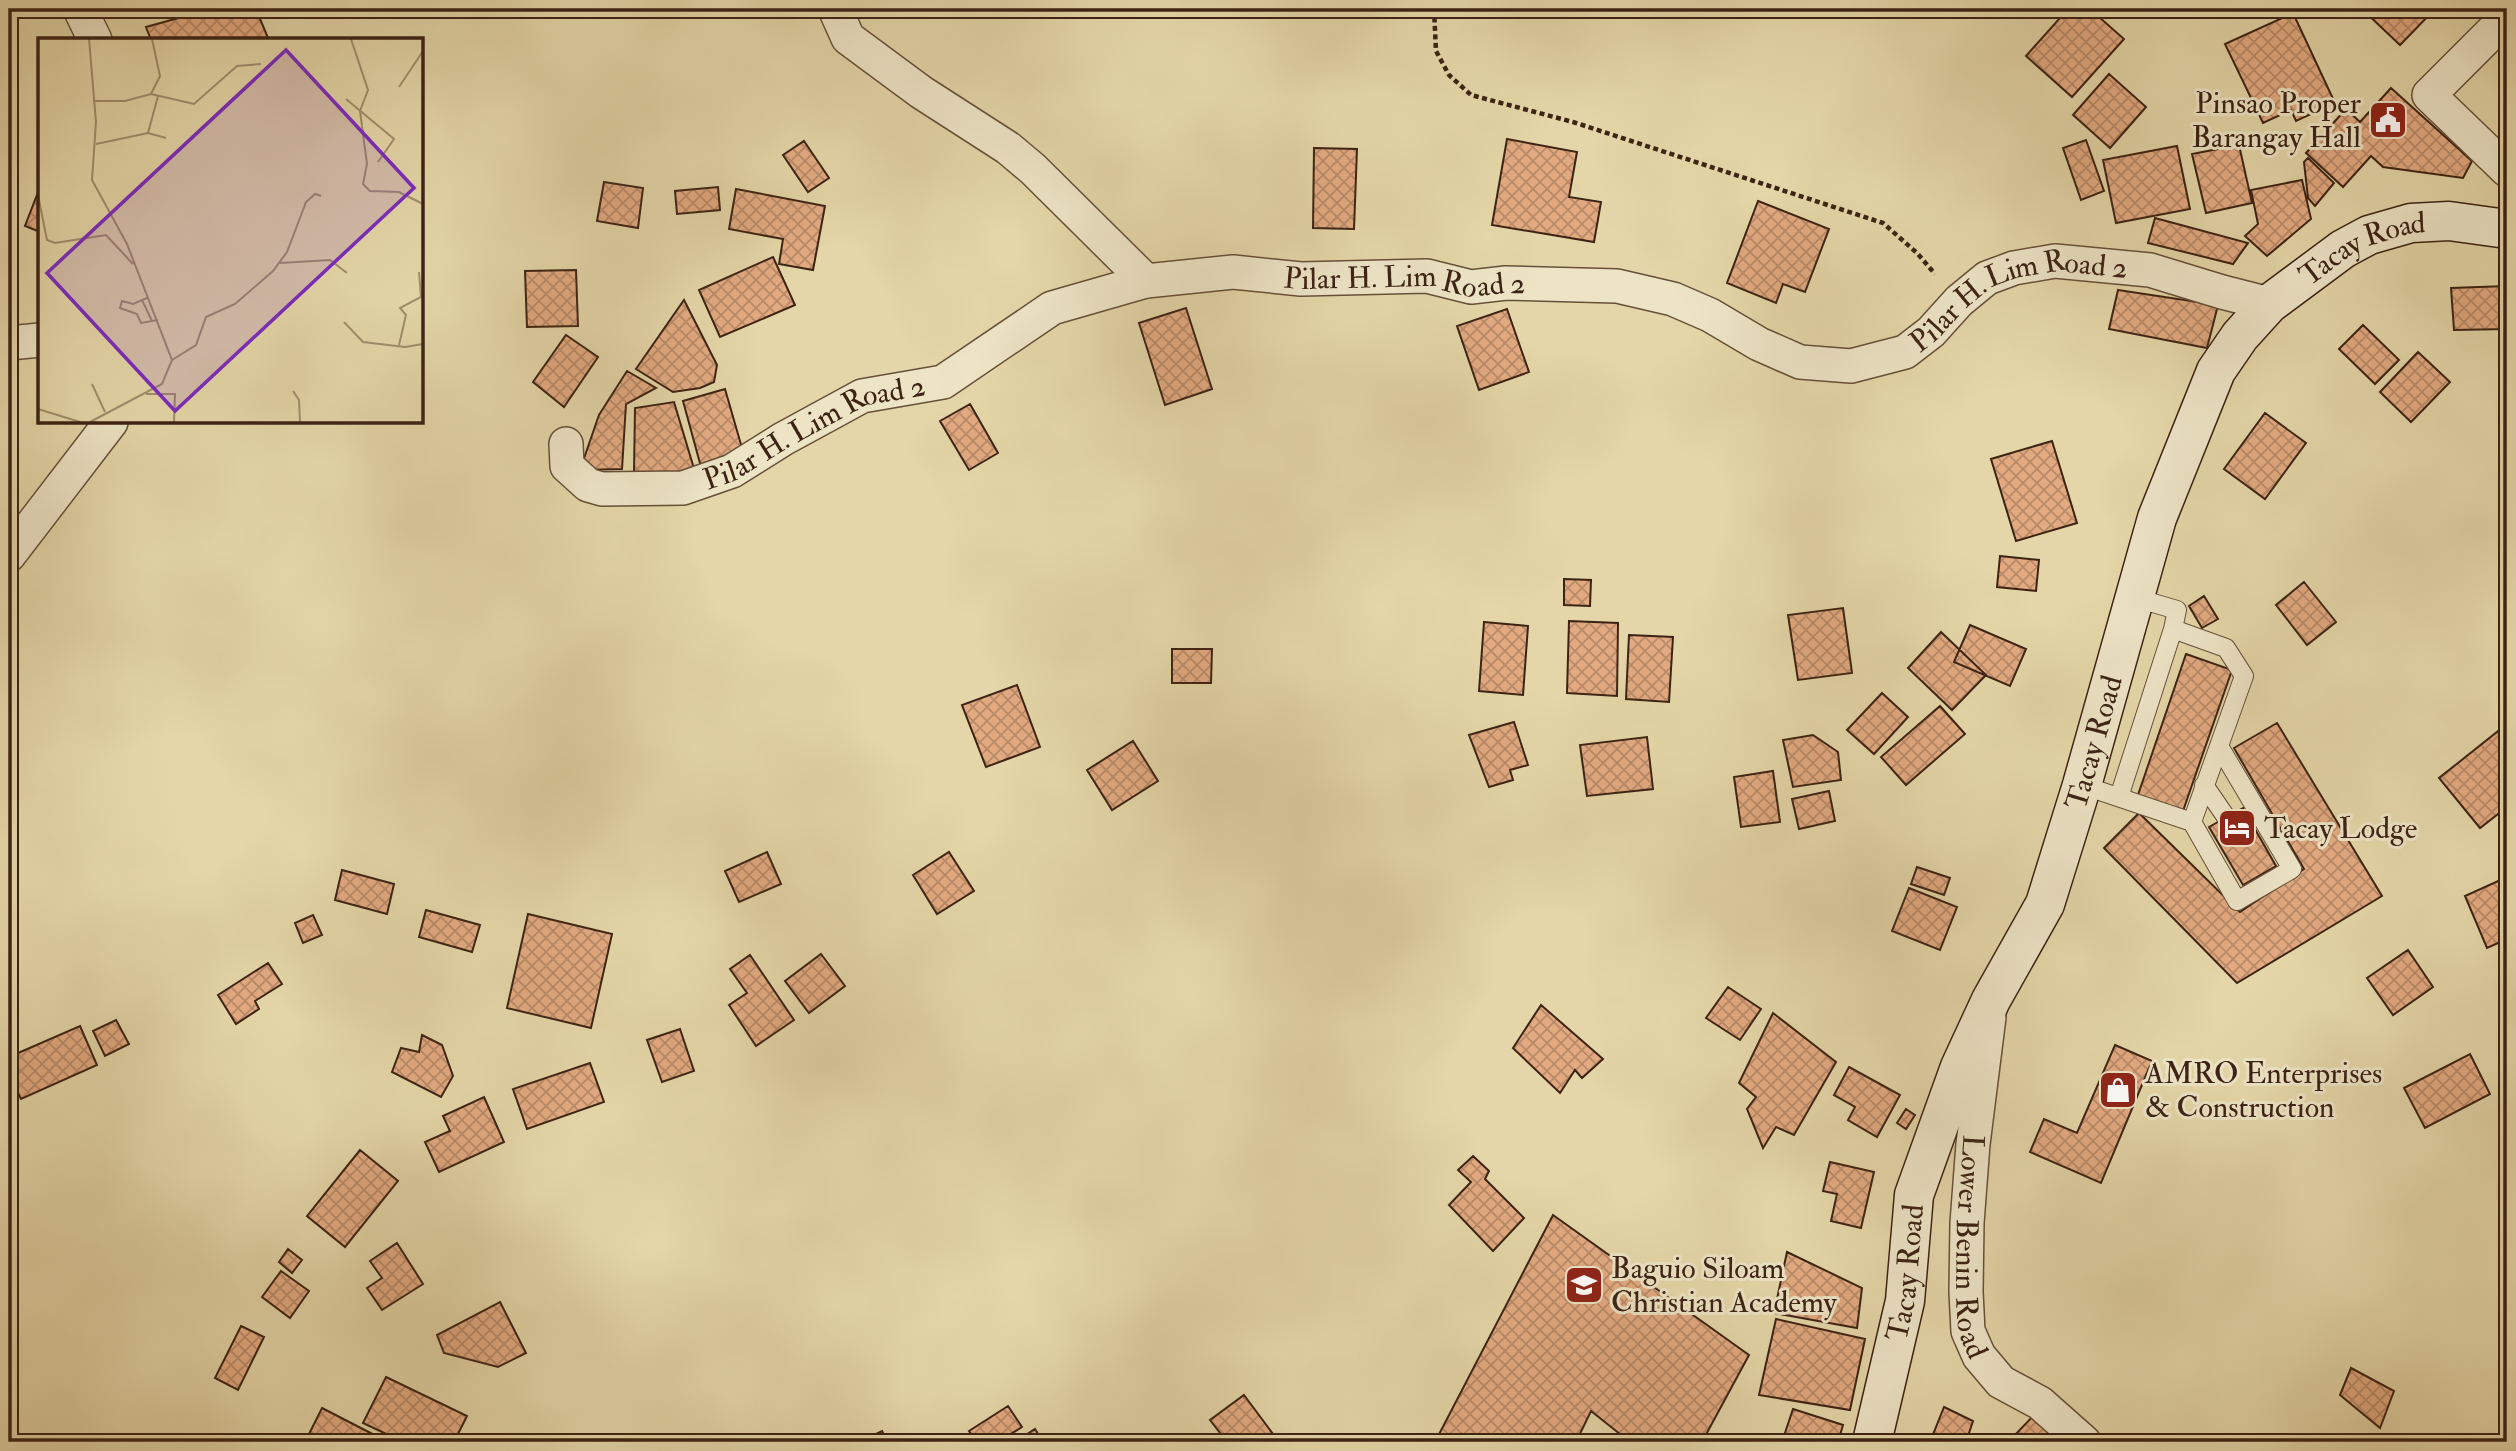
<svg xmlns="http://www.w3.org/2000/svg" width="2516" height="1451" font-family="'IM FELL Double Pica',serif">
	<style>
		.building { fill: url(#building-cross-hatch); stroke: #3c2314; stroke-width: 2 }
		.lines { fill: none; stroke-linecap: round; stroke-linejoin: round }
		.service-casing { stroke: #665039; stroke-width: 20 }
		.minor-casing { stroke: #665039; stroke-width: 36 }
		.secondary-casing { stroke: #3c2314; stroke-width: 41 }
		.path { stroke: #3c2314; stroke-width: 4.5; stroke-dasharray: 5 3.5; stroke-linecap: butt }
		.service { stroke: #ede4c6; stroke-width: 18 }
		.minor { stroke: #ede4c6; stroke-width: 33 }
		.secondary { stroke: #ede4c6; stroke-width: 38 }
		.labels { text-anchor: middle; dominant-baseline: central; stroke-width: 6; stroke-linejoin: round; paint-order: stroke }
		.poi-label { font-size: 30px; fill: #3c2314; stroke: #ede4c6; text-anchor: start }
		.street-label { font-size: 30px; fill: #3c2314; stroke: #ede4c6 }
		.inset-road { fill: none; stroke: #a18e6d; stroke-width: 2 }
		.view { fill: #7b2cbf; fill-opacity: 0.15; stroke: #7b2cbf; stroke-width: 3.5 }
		.inset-edge { fill: none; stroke: #3c2314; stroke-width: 3.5 }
	</style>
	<defs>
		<pattern id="building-cross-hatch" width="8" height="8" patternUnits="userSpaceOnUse" patternTransform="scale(1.75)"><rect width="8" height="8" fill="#e3aa81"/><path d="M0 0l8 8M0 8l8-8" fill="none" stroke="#b98a68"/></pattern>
	</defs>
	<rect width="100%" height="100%" fill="#e4d6a8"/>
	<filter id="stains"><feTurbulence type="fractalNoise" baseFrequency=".00286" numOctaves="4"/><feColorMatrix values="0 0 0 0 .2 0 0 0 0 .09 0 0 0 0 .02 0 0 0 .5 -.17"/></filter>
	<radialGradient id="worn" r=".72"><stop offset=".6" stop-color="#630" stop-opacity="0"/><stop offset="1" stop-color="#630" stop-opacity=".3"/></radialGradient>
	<path class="building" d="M211,9h45l12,29 -2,2h-115l-5,-13z
		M2068,9h22l34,30 -52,58 -46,-41z
		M2364,9h71l-35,36 -37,-35z
		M2293,13l42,90 -39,18 -5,-11 -28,13 -38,-79z
		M2109,74l37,33 -36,41 -37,-33z
		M2391,88l81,73 -9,17 -80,-11 -12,-11 -28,31 -37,-34 40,-44 14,13z
		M1507,139l70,13 -8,45 32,5 -7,40 -102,-17z
		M2086,140l18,51 -23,9 -18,-52z
		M804,141l25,37 -21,14 -25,-37z
		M2239,145l13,58 -46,10 -14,-59z
		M2177,146l13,63 -74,14 -13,-63z
		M1314,148l43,1 -3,80 -41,-1z
		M2308,158l26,25 -19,23 -7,-8 -4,-36z
		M2302,180l9,39 -44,37 -22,-20 13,-12 -7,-34z
		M604,182l39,6 -5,40 -41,-7z
		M40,187v45l-15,-6z
		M718,187l2,23 -43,4 -2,-23z
		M736,189l89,17 -12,64 -34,-6 4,-25 -54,-10z
		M1758,201l71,28 -24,63 -22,-8 -7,19 -49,-20z
		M2155,218l93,25 -15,21 -85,-21z
		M773,257l22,48 -75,32 -21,-47z
		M576,270l2,56 -51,1 -2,-56z
		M2507,286v43l-53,1 -3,-42z
		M2118,290l100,15 -11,43 -98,-19z
		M684,300l33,65 -3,17 -14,6 -27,4 -37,-23z
		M1186,308l26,81 -47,16 -26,-82z
		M1507,309l22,63 -50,18 -22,-64z
		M2363,325l36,35 -24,24 -36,-35z
		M566,335l32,22 -34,50 -31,-25z
		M2418,352l32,30 -39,40 -31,-30z
		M627,371l29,17 -30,16 -4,65 -42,1 19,-55z
		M725,389l19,66 -43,12 -18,-66z
		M674,402l21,70 -23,4 -38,-4 1,-64z
		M970,404l28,49 -29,17 -29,-49z
		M2265,413l41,30 -41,56 -41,-30z
		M2052,441l25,82 -61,18 -25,-82z
		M2000,556l39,4 -3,31 -39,-4z
		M1564,579l27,1 -1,26 -26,-1z
		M2304,582l32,40 -29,23 -31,-40z
		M2204,596l14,23 -16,9 -13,-22z
		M1843,608l9,65 -54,7 -10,-65z
		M1569,621l49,2 -1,73 -50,-3z
		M1484,622l44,4 -5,69 -44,-4z
		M1970,625l56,24 -16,37 -56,-24z
		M1941,632l45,43 -34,35 -44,-42z
		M1629,635l44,2 -4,65 -43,-3z
		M1172,649h40l-1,34h-39z
		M2186,654l46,16 -49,141 -45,-16z
		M1017,685l23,62 -54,20 -24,-62z
		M1882,693l26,24 -34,37 -27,-24z
		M1940,706l25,28 -59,51 -25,-28z
		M1514,722l14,43 -18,5 3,10 -24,7 -20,-52z
		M2277,723l105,173 -145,87 -133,-135 35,-35 101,99 64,-43 -70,-121z
		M2502,728l5,6v73l-27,21 -41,-50z
		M1813,735l25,17 3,28 -48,7 -10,-47z
		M1647,737l6,52 -66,7 -7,-51z
		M1133,741l25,40 -46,29 -25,-40z
		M1773,771l7,51 -39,5 -7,-50z
		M1829,791l6,30 -36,8 -7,-30z
		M2243,808l33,58 -33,19 -34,-58z
		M767,852l14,32 -42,18 -14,-31z
		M949,852l25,39 -37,23 -24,-39z
		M1917,867l33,11 -6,17 -33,-11z
		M342,870l52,14 -7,30 -52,-14z
		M2507,877v62l-20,9 -22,-52z
		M1909,888l48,19 -17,43 -48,-19z
		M426,910l54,15 -8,27 -53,-15z
		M528,914l84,20 -21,94 -84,-20z
		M313,915l9,20 -19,8 -8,-20z
		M2408,950l25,37 -40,28 -26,-37z
		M821,954l24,32 -36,27 -24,-32z
		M750,955l44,65 -38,26 -27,-41 18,-12 -17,-24z
		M268,963l14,21 -27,17 4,8 -23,15 -18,-29z
		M1728,987l33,22 -21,31 -34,-22z
		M1541,1005l62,54 -21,19 -7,-8 -15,23 -47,-45z
		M1773,1013l63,49 -42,73 -18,-8 -13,21 -16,-39 9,-12 -17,-14z
		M116,1020l13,24 -24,12 -12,-25z
		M80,1026l17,39 -76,34 -12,-26v-16z
		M680,1029l14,42 -32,11 -15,-42z
		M422,1035l20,10 11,31 -12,21 -49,-25 9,-24 18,4z
		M2115,1045l37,16 -51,122 -71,-31 14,-33 33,14z
		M2470,1054l20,40 -65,34 -21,-40z
		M590,1063l14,39 -77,27 -14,-40z
		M1849,1067l51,28 -23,42 -29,-17 7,-13 -21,-12z
		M484,1097l20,45 -65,30 -14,-30 25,-11 -7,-15z
		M1906,1109l9,6 -9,14 -9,-6z
		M360,1150l38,31 -53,66 -38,-31z
		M1473,1156l16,15 -4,8 39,39 -31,33 -44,-46 22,-23 -13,-12z
		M1830,1162l44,10 -13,56 -30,-7 6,-27 -14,-3z
		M1553,1215l196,140 -47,87h-72l-39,-31 -15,31h-141z
		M397,1243l26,41 -41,26 -15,-22 15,-10 -12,-17z
		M288,1249l14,11 -10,13 -13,-11z
		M1787,1252l75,36 -5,40 -83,-15z
		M281,1271l28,20 -19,27 -28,-21z
		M500,1302l26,51 -28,14 -54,-14 -7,-18z
		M1776,1319l89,20 -15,71 -91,-15z
		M241,1326l23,11 -26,53 -23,-12z
		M2351,1368l43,23 -14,37 -40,-33z
		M386,1377l81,39 -13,26h-51l-40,-19z
		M1244,1395l35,47h-52l-17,-22z
		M1008,1406l14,21 -24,15h-22l-7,-11z
		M1944,1407l29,14 -7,21h-36z
		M322,1408l66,34h-83z
		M1793,1409l50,16 -5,17h-56z
		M2036,1413l17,15 -11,14h-26l-4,-4z
		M1035,1429l8,13h-28z
		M882,1431l5,11h-28z"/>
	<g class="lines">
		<defs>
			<path id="service" d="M2082,785l110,37 45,79 55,-32 -73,-123 25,-70 -18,-28 -53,-19 4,-19 -41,-12
				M2204,785l22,32
				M2119,797l54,-168
				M2192,822l27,-76"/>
			<g id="minor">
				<path d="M80,9l15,31"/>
				<path d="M835,9l13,29 73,54 87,56 25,21 113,112"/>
				<path d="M2507,17l-78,78 78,75"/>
				<path d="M9,343l31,-3"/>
				<path id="s1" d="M566,444l1,22 21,19 14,4 81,-1 49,-17 51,-32 79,-43 81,-14 109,-74 94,-27 87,-9 68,7 126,-3 44,11 35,-4 111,3 56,13 37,16 49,29 41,18 51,4 54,-14 26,-20 28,-31 28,-23 27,-10 41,-7 95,9 72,22 47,12"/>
				<path d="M9,555l102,-133"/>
				<path id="s2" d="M1989,1017l-16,127 -6,79 -1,69 2,39 11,25 22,26 39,21 44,39"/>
			</g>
			<g id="secondary">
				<path id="s3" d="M1872,1442l33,-141 9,-106 46,-128 31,-67 54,-96 37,-119 75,-267 59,-147 24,-35 29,-32 74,-55 26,-14 42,-12 38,-2 58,8"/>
			</g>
		</defs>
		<use href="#service" class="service-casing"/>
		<use href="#minor" class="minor-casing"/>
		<use href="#secondary" class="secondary-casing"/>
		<path class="path" d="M1434,9l2,42 13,24 22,20 102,27 310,101 34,30 18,21"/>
		<use href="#service" class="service"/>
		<use href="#minor" class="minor"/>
		<use href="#secondary" class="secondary"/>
	</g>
	<defs>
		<symbol id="civic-square" viewBox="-11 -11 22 22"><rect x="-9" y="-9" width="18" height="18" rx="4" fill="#8f2418" stroke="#ede4c6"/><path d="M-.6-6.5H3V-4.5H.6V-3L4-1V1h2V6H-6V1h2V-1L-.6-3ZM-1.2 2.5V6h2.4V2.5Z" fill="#fff"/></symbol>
		<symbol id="hotel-square" viewBox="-11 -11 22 22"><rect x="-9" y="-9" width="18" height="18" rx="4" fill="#8f2418" stroke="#ede4c6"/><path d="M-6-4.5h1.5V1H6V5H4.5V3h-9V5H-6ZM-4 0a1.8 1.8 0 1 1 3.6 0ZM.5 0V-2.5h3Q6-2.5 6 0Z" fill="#fff"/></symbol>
		<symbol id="shop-square" viewBox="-11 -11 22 22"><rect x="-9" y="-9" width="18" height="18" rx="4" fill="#8f2418" stroke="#ede4c6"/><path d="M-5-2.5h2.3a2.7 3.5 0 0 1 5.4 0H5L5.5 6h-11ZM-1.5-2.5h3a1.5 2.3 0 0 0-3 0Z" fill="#fff"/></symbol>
		<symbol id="school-square" viewBox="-11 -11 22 22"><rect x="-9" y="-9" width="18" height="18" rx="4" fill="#8f2418" stroke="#ede4c6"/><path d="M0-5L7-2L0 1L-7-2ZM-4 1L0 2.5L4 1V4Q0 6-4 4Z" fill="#fff"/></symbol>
	</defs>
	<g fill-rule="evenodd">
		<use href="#civic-square" x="2366" y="98" width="44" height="44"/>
		<use href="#hotel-square" x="2215" y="806" width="44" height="44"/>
		<use href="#shop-square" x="2096" y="1068" width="44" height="44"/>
		<use href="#school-square" x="1562" y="1263" width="44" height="44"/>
	</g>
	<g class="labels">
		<g class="poi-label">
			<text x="2361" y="103" text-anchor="end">Pinsao Proper<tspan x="2361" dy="34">Barangay Hall</tspan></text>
			<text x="2264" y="828">Tacay Lodge</text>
			<text x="2145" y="1073">AMRO Enterprises<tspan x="2145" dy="34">&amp; Construction</tspan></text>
			<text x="1611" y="1268">Baguio Siloam<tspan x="1611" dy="34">Christian Academy</tspan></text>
		</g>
		<g class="street-label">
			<text stroke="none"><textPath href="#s3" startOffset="1328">Tacay Road</textPath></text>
			<text stroke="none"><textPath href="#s1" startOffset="920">Pilar H. Lim Road 2</textPath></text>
			<text stroke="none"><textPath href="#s1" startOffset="1572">Pilar H. Lim Road 2</textPath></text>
			<text stroke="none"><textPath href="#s1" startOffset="290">Pilar H. Lim Road 2</textPath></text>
			<text stroke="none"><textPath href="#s3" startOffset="740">Tacay Road</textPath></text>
			<text stroke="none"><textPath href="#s2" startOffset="231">Lower Benin Road</textPath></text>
			<text stroke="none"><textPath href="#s3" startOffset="173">Tacay Road</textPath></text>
		</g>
	</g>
	<g transform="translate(38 38)">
		<rect width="385" height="385" fill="#e4d6a8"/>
		<path class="inset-road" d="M51,1l7,83 -4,58 35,64 45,116 -10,24 -72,38M313,1l17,51 -8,21 7,53 -4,20 7,7 29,1 24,12M361,49l24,-36M113,56l9,-18 -8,-37M308,61l48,40 -16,23M55,63h32l26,-7 43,10 43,-38 24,-2M110,95l10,-37M58,106l52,-11 18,5M0,157l9,45 8,3 51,-8 27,29M242,225l50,-3 17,13M109,260l-14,6 -11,-3 -2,7 17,6 4,9 17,-3M104,262l10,21M306,284l19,20 42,5 18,-3M361,307l7,-30 -6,-7 21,-11 -2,-25M134,322l24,-15 10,-28 29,-13 38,-33 14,-19 19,-50 9,-8 6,2M54,346l13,28M255,353l6,9 1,22M108,356h29l-1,28M0,371l42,13"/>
		<path class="view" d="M248,12l128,138 -239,223 -128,-138z"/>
		<rect width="385" height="385" class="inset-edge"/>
	</g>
	<rect width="2516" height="1451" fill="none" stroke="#e4d6a8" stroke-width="35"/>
	<rect x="10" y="10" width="2495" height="1430" fill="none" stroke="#3c2314" stroke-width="3.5"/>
	<rect x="18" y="18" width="2481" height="1416" fill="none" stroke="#3c2314" stroke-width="2"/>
	<rect width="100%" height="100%" filter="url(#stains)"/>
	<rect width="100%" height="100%" fill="url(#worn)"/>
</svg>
